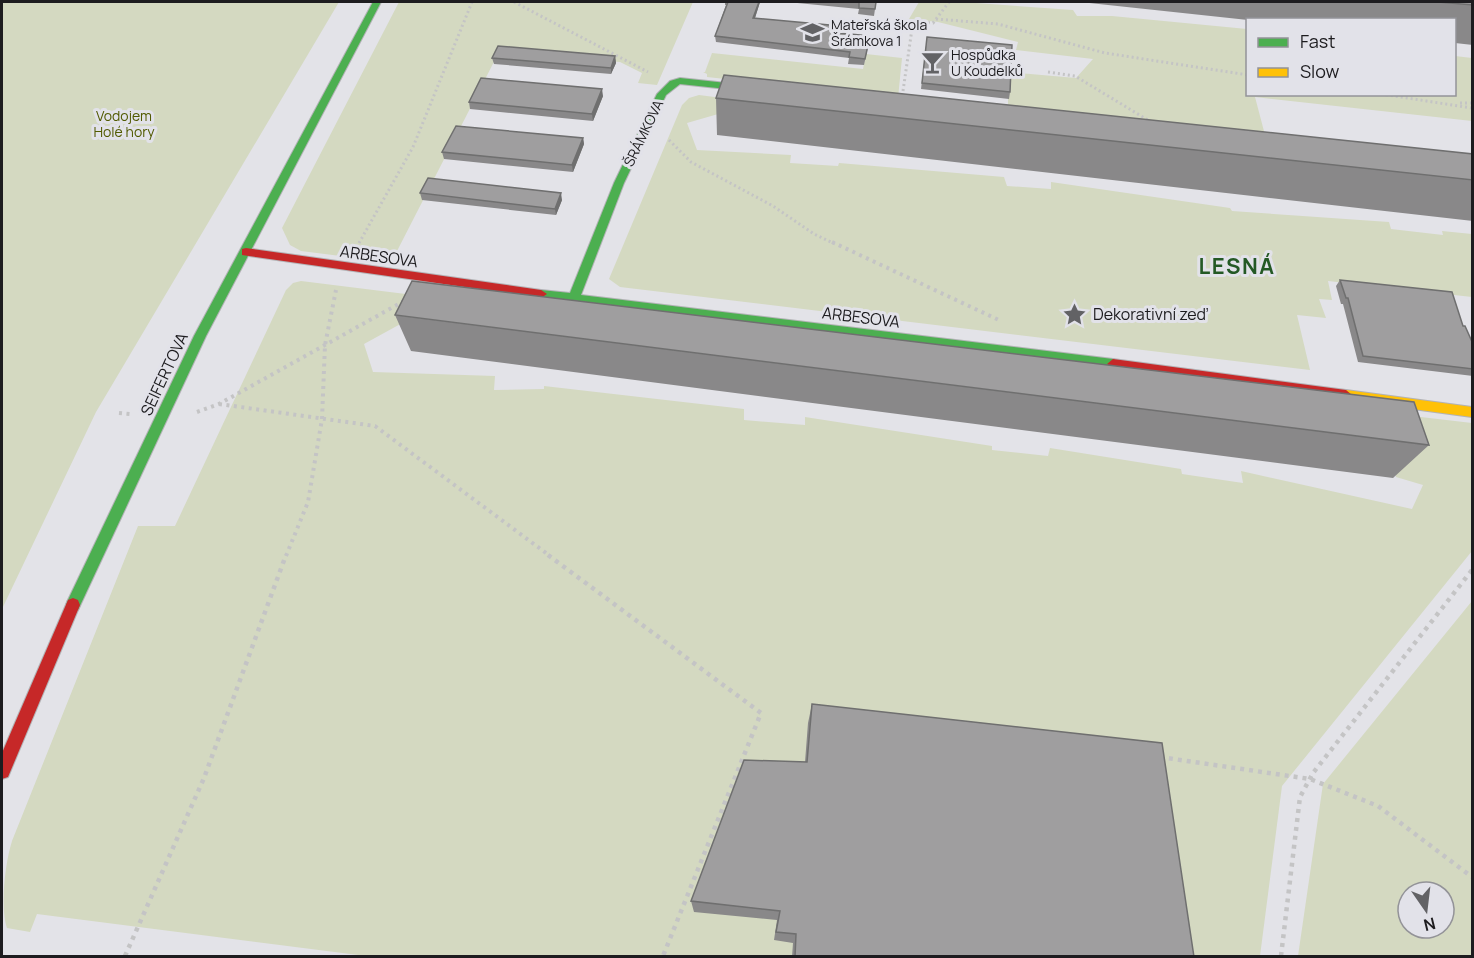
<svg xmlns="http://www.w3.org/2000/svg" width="1474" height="958" font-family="Manrope,sans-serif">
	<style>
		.green { fill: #d4d9c1; fill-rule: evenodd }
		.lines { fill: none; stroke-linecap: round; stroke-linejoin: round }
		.fast-casing { stroke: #b3b3b6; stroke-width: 2 }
		.slow-casing { stroke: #b3b3b6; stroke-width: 2 }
		.jam-casing { stroke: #b3b3b6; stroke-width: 2 }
		.path-far2 { stroke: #c4c4c5; stroke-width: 3; stroke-dasharray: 2 3; stroke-linecap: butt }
		.path-far1 { stroke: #c4c4c5; stroke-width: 4; stroke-dasharray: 3 4.5; stroke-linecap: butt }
		.path { stroke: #c4c4c5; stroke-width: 4.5; stroke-dasharray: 4 5; stroke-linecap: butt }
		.fast { fill: #4caf50; fill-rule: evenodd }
		.slow { fill: #ffc107; fill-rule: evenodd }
		.jam { fill: #c62828; fill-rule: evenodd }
		.wall { fill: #898889 }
		.shaded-wall { fill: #6f6f6f }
		.building { fill: #9f9e9f; stroke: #6f6f6f; stroke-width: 1.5 }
		.labels { text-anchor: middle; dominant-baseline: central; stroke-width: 6; stroke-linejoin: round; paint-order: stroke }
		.far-poi-label { font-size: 14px; fill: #1d1c1f; stroke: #e2e2e9; text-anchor: start }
		.far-park-label { font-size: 14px; fill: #515a00; stroke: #e2e2e9 }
		.far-street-label { font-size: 14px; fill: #1d1c1f; stroke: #e2e2e9 }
		.street-label { font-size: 16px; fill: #1d1c1f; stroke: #e2e2e9 }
		.poi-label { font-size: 16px; fill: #1d1c1f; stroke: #e2e2e9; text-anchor: start }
		.district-label { font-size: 22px; font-weight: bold; letter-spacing: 1.5px; fill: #245925; stroke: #e2e2e9 }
	</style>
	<rect width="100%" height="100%" fill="#e3e3e8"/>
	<path class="green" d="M2,2h337l-243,410 -94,197z
		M399,2h294l-36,83 -19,-2 4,-10 -22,-11 -121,-10 -103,201 -16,8 -79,-10 -11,-6 -8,-17z
		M919,2h59l-2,1 97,7 4,6h35l135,13 1,65h206l1,-38 17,2v63l-217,-24 10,38 -257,-27v-36l68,6 17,-19 -77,-9 2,-8 -80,-20 -29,-3z
		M712,53l151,16 3,-15 36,4 -4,40 -191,-21v-3l-4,-2h2z
		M699,95l31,4 -5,13 -38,11 10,27 94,5 -1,8 48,3 1,-3 165,14 3,9 44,3v-7l179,26 2,3 157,11 2,7 52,6 -1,-4 30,3v63l-144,-16 4,19 -13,-1 7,19 -29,-3 13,55 -690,-83 -11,-8 73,-174 7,-7z
		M301,281l145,18 -82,45 9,28 122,4 -1,14 50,-1v-3l200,23v11l61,5v-8l187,29v4l56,6 2,-8 131,21 1,5 61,9 -2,-12 171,38 11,-24 -27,-8 -18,-65 94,11v128l-190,235 -22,170h-894l-329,-42 -7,18 -23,-4c-7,-20 -2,-65 5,-87l126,-315h37l111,-236 7,-7z
		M1472,601v355h-174l25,-172zM1408,892h36v36h-36z"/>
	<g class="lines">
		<defs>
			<path id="fast" d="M373,2h8l-175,334 -128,274 -5,2 -5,-2 -2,-5 2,-5 126,-264z
				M680,78l84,9 5,3 -5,3 -84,-9 -14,11 -42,88 -43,112 532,64 4,2 2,3 -2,3 -4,2 -576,-72 -2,-3 2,-3 4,-1 29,3 44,-110 43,-89 13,-13z"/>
			<path id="slow" d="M1346,390l126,17v10l-126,-17 -6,-5z"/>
			<path id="jam" d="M246,248l295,42 6,4 -6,4 -299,-43v-6z
				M1113,359l233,31 6,5 -6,5 -233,-31 -6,-5z
				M73,598l5,2 2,5 -72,172 -6,2v-26l66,-153z"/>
		</defs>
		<use href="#fast" class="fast-casing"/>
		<use href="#slow" class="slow-casing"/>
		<use href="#jam" class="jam-casing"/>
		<path class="path-far2" d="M514,2l134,70
			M936,19l62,5 107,29 143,22
			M908,21l25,2 16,-21
			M1048,72l27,4 76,46
			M903,91l10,-69
			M1381,94l91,14
			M1460,103h12
			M669,140l22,22 82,44 41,28 21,10
			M359,243l54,-96 59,-145"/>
		<path class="path-far1" d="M832,242l169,79
			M219,404l156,22 175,130
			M197,412l22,-8 185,-103
			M119,413l11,1
			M286,556l22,-54 14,-83 3,-74 11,-55"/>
		<path class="path" d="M548,555l213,158 -98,243
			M1160,757l150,22 68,27 94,71
			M125,956l79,-178 82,-223
			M1281,956l19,-159 13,-24 159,-203"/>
		<use href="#fast" class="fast"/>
		<use href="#slow" class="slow"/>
		<use href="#jam" class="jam"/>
	</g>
	<path class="wall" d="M725,2h35l-5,16 85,15 29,9 -5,23 -16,-1 1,-6 -133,-16 -1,-6 11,-31h-1z
		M787,2h89l-2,14 -16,-2 1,-5z
		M1080,2h393v43l-18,-2v-23h-207z
		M927,37l83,55 -1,7 -88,-10z
		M615,56l1,7 -5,11 -117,-10 -2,-6z
		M603,96l-10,25 -123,-12 -1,-7z
		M716,98l757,56v67l-756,-86z
		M583,138l1,6 -11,28 -129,-13 -2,-7z
		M420,193l142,7 -6,15 -134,-15z
		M1340,280l123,46 10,18v32l-115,-14 -15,-58h-2l-5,-18z
		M395,315l1034,130 -36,33 -982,-127z
		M812,704l382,253h-402l1,-14 -19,-3 3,-20 -83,-8 -3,-11 114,-139 3,-39z"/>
	<path class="shaded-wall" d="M759,2h1l-7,22v-6z
		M615,56l1,7 -5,11v-6z
		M602,89l1,7 -10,25 -1,-7z
		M583,138l1,6 -11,28 -1,-7z
		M561,193l1,7 -6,15 -1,-6z"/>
	<path class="building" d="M728,2h31l-6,16 87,8 -1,7 31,3 -5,23 -16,-2 1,-5 -135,-16z
		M851,2h25l-1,7 -16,-1v-6z
		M1438,2h35v3z
		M927,37l85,8 -2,47 -88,-9z
		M498,46l117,10 -4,12 -119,-10z
		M724,75l749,79v26l-757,-82z
		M481,78l121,11 -10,25 -123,-12z
		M456,126l127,12 -11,27 -130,-13z
		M428,178l133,15 -6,16 -135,-16z
		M1340,280l112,12 11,34h2l8,18v25l-110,-13 -15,-58h-2z
		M412,281l1002,121 15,43 -1034,-130z
		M812,704l350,39 32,214h-399l1,-23 -20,-2 4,-21 -89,-10 53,-141 63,2z"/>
	<defs>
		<symbol id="school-bare" viewBox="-9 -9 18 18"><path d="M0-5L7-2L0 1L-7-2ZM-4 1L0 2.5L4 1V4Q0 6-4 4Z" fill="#626265" stroke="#e2e2e9" stroke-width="2.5" paint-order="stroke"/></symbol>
		<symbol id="bar-bare" viewBox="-9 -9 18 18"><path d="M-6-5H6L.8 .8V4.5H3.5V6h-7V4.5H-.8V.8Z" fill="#626265" stroke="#e2e2e9" stroke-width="2.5" paint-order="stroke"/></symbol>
		<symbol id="sight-bare" viewBox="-9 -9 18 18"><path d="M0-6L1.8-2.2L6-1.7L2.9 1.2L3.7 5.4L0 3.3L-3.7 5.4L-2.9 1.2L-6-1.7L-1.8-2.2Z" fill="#626265" stroke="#e2e2e9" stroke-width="2.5" paint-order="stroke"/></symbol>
	</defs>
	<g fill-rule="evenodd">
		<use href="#school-bare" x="796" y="16" width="33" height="33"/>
		<use href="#bar-bare" x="916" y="46" width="33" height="33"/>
		<use href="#sight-bare" x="1058" y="298" width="33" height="33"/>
	</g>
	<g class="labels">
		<g class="far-poi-label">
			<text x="831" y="24">Mateřská škola<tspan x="831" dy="16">Šrámkova 1</tspan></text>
			<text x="951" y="54">Hospůdka<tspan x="951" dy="16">U Koudelků</tspan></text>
		</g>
		<g class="far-park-label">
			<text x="124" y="115">Vodojem<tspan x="124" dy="16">Holé hory</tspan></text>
		</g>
		<g class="far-street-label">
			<text transform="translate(643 133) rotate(-64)">ŠRÁMKOVA</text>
		</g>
		<g class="street-label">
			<text transform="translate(379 256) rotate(8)">ARBESOVA</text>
			<text transform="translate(861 317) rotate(7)">ARBESOVA</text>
			<text transform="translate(164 374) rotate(-65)">SEIFERTOVA</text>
		</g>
		<g class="poi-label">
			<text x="1093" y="314">Dekorativní zeď</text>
		</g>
		<g class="district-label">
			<text x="1237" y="266">LESNÁ</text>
		</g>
	</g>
	<rect width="1474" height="958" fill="none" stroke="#1d1c1f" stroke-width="6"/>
	<rect x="1246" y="18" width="210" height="78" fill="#e2e2e9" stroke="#939398" stroke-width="1.5"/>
	<rect x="1258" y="38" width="30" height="9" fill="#4caf50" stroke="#939398" stroke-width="1.5"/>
	<text x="1300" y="48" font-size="18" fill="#1d1c1f">Fast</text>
	<rect x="1258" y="68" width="30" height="9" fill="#ffc107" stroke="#939398" stroke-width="1.5"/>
	<text x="1300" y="78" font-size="18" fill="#1d1c1f">Slow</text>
	<g transform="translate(1426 910) rotate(166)"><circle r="28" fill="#e2e2e9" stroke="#939398" stroke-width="1.5"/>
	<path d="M0-4.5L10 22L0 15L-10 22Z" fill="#626265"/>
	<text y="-9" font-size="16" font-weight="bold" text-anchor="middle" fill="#1d1c1f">N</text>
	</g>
</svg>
